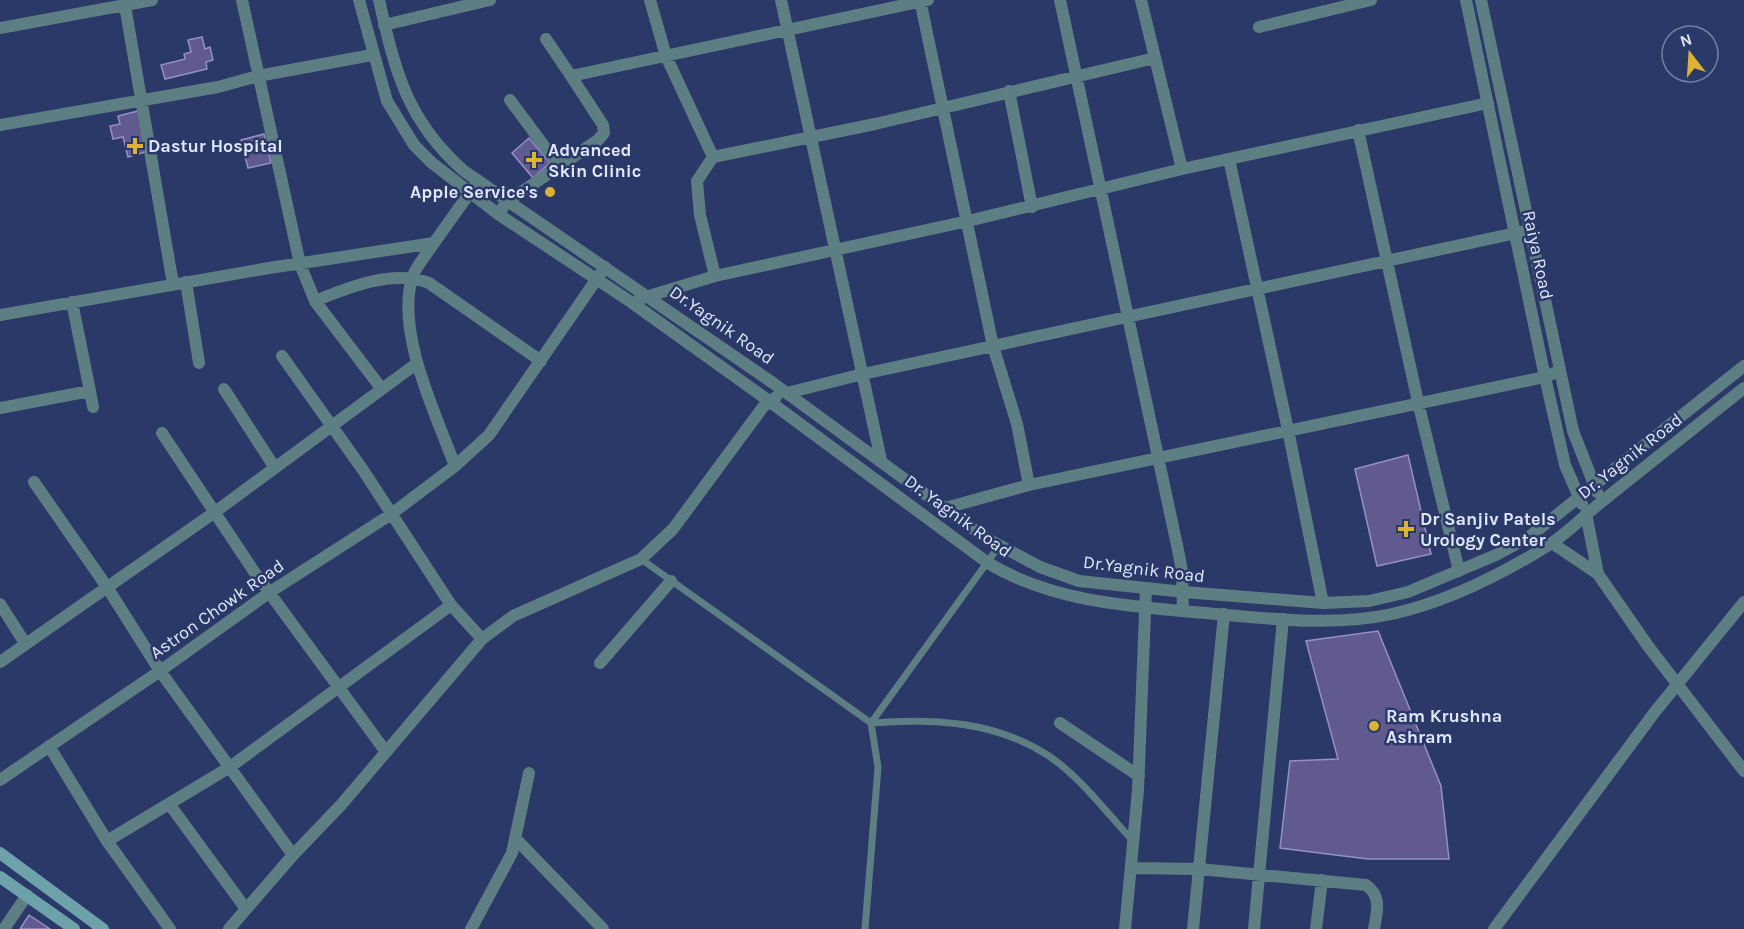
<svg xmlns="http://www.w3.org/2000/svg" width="1744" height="929" font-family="Karla,sans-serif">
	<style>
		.building { fill: #615a8f; stroke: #968fc8; stroke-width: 1.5 }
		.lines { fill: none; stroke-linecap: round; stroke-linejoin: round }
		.service { stroke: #5d7e83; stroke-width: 7 }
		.minor { stroke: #5d7e83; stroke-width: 12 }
		.tertiary { stroke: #5d7e83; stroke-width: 12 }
		.secondary { stroke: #6da2ab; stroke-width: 12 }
		.poi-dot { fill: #dcb233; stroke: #2b3968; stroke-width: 2 }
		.labels { text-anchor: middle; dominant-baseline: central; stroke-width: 5; stroke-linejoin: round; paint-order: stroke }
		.poi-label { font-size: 18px; font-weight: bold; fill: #dee7ff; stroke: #2b3968; text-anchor: start }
		.street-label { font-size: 18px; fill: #dee7ff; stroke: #2b3968 }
	</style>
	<rect width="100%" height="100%" fill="#2b3968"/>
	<path class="building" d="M202,37l3,12 5,-2 3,13 -7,2 1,7 -42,10 -4,-14 24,-6 -1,-5 7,-2 -3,-12z
		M138,111l11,40 -21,6 -5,-20 -10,2 -3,-13 10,-2 -2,-8z
		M264,134l7,29 -23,5 -7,-28z
		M529,138l21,25 -17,15 -21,-25z
		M1408,455l23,99 -54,12 -22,-97z
		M1378,631l63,155 8,73h-81l-88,-11 10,-87 48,-2 -32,-118z
		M29,915l21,14h-30z"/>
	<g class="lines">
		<path class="service" d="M641,559l230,164 7,44 -13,162
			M871,723c61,-5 125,-2 178,33 32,22 58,57 84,85
			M871,723l128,-177"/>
		<path class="minor" d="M124,0l49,284
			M242,0l58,264 15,37 66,87
			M650,0l16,56 47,101 -16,24 3,34 15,61
			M781,0l100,460
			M920,0l73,346 24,78 12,61
			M1060,0l118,550 4,21 1,40
			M1141,0l41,169
			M384,25l106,-25
			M1259,27l112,-27
			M0,28l152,-28
			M546,39l25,37
			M1009,91l23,116
			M510,100l49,66
			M0,125l218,-38 40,-11 114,-21
			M1358,130l60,272 41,169
			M713,157l162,-33 280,-66
			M1229,159l59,271 35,173
			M498,214l10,-13 90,-61 6,-7 -1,-8 -32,-49 357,-76
			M434,243c-7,11 -18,23 -22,35 -16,56 24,136 43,188l34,-31 116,-168
			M186,282l13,81
			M639,299l76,-23 253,-55 214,-52 306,-66
			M315,301c34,-14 79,-32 114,-18l112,78
			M72,302l18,89
			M0,315l269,-47 165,-25 42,-59
			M282,356l81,114 88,135 31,34
			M224,389l51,79
			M787,393l76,-19 667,-144
			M0,408l90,-17 3,16
			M162,433l93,140 131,179
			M34,482l73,105 53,84 133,184
			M945,508l84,-23 516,-108 14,-6
			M1586,514l12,60
			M1552,543l46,31 50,72 96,125
			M0,604l25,39
			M0,662l215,-150 201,-148
			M600,663l71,-82
			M1060,723l79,53
			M49,746l58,95 63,88
			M0,780l160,-109 110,-79 120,-77 65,-49
			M170,805l76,104
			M515,838l88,91
			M107,841l123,-74 221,-162
			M1132,868l67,1 167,16c16,11 11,27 8,44
			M4,929l23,-34
			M471,929l41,-76 17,-80
			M1125,929l13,-139 8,-202
			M1193,929l31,-315
			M1254,929l29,-310
			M1316,929l6,-49
			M1494,929l160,-216 90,-111"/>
		<path class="tertiary" d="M359,0l28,101 27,44 18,18 66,51 133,88 138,99 219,162c61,37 135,43 205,49 65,5 134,16 199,2 55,-12 110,-40 157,-69 20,-13 38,-32 56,-46 47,-37 93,-74 139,-111
			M379,0c16,71 28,121 85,171l309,212 211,154 56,30 39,14 105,11 139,11 46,-2 39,-9 88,-37 33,-18 215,-171
			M1466,0l79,377 20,88 17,39
			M1481,0l92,431 24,61
			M229,929l64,-74 48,-50 141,-166 31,-23 128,-57 32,-30 90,-122 13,-10"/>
		<path class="secondary" d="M0,853l103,76
			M0,877l74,52"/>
	</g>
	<g class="poi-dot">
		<path d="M132 137h6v6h6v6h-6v6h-6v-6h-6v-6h6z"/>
		<path d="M531 151h6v6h6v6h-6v6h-6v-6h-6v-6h6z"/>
		<circle cx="550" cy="192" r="6"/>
		<path d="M1403 520h6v6h6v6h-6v6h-6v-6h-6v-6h6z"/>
		<circle cx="1374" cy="726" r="6"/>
	</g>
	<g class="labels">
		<g class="poi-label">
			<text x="148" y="146">Dastur Hospital</text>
			<text x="548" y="150">Advanced<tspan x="548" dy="21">Skin Clinic</tspan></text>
			<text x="538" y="192" text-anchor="end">Apple Service's</text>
			<text x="1420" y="519">Dr Sanjiv Patels<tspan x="1420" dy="21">Urology Center</tspan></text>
			<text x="1386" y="716">Ram Krushna<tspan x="1386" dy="21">Ashram</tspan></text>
		</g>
		<g class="street-label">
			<text transform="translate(1538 255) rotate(78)">Raiya Road</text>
			<text transform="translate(722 325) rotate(35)">Dr.Yagnik Road</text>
			<text transform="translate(1630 456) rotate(-38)">Dr. Yagnik Road</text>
			<text transform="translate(958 516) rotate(36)">Dr. Yagnik Road</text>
			<text transform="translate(1144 569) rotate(7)">Dr.Yagnik Road</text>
			<text transform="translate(217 609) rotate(-35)">Astron Chowk Road</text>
		</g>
	</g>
	<g transform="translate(1690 54) rotate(343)"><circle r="28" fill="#2b3968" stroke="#737fa4" stroke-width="1.5"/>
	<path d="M0-4.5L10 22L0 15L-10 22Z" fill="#dcb233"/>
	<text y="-9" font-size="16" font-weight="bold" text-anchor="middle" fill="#dee7ff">N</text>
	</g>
</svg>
